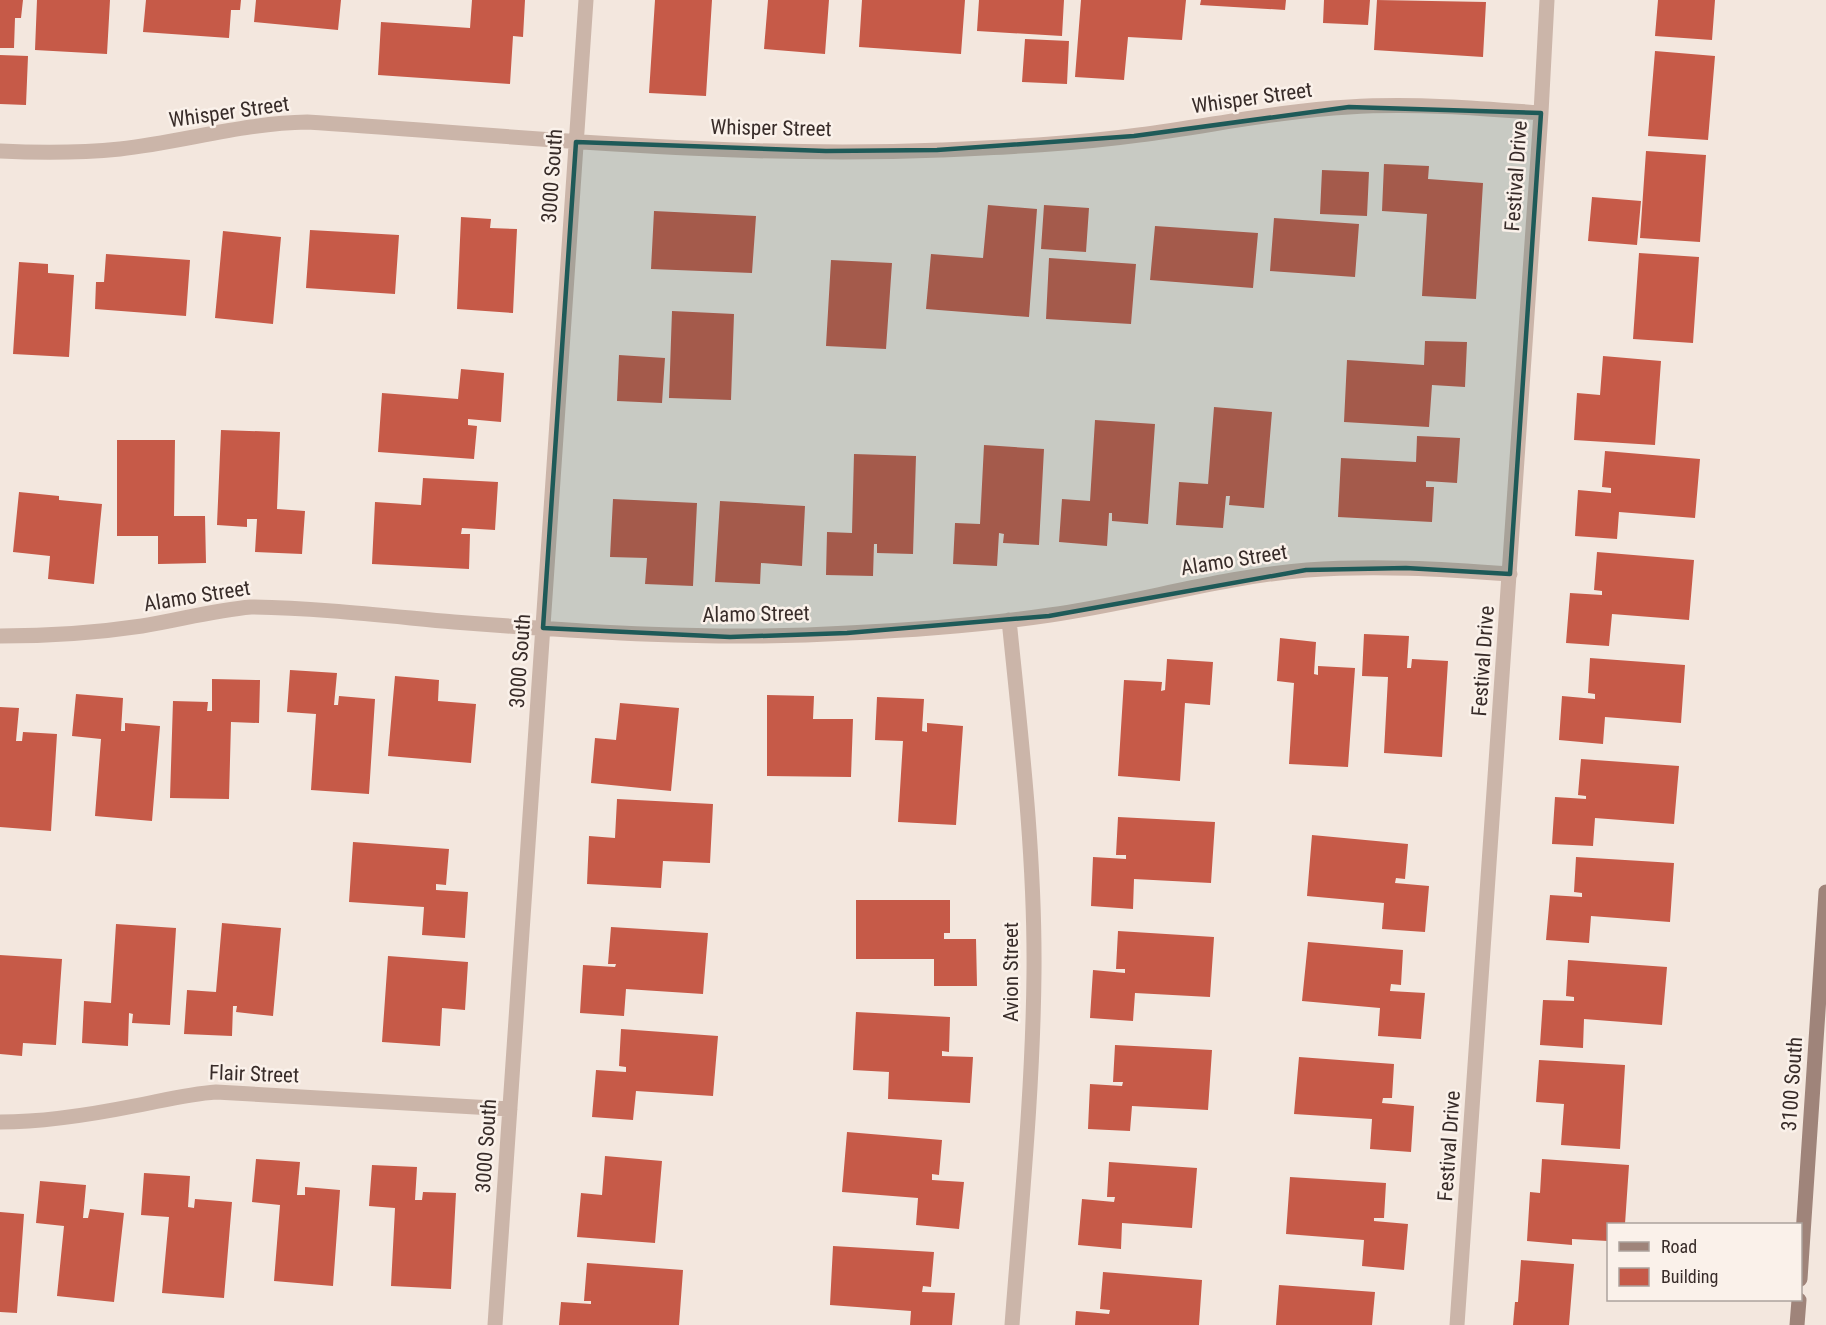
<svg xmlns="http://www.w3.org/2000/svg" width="1826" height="1325" font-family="'Roboto Condensed',sans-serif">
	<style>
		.building { fill: #c65a48 }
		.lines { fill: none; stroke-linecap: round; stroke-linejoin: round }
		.minor { stroke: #cbb5a9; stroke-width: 15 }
		.secondary { stroke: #9f847a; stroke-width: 15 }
		.marked { fill: #1e5a58; fill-opacity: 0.2; stroke: #1e5a58; stroke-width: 4.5; stroke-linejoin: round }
		.labels { text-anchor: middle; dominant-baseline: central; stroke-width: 5; stroke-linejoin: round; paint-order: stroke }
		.street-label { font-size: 21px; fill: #382c29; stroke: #faf1ea }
	</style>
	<rect width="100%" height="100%" fill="#f3e7de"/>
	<path class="building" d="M0,0h23l-2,18h-6l-1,30h-14z
		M37,0h73l-3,54 -72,-4z
		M146,0h95l-1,10h-9l-2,28 -86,-6z
		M256,0h85l-3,30 -84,-8z
		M472,0h53l-2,37 -10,-1 -3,48 -132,-9 3,-53 89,6z
		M655,0h57l-6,96 -57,-3z
		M768,0h61l-4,54 -61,-5z
		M862,0h103l-4,54 -102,-7z
		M979,0h85l-2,36 -85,-5z
		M1081,0h105l-4,40 -54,-3 -4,43 -49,-3z
		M1201,0h85l-1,10 -85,-5z
		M1324,0h46l-2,25 -45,-2z
		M1377,0l109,2 -3,55 -109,-7z
		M1658,0h57l-3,40 -57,-4z
		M1025,39l44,2 -2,43 -45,-2z
		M1655,51l60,5 -7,84 -60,-4z
		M0,55l28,1 -2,49 -26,-1z
		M1646,151l60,4 -6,87 -60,-4z
		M1384,164l45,2 -1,13 55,4 -7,116 -54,-3 5,-82 -45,-3z
		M1322,170l47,2 -2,44 -47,-2z
		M1592,197l49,4 -4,44 -49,-4z
		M988,205l49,4 -8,108 -103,-8 5,-55 52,4z
		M1044,205l45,3 -3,44 -45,-3z
		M654,211l102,5 -4,57 -101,-4z
		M461,217l30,2 -1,9 27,1 -4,84 -56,-4z
		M1274,218l85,6 -4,53 -85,-6z
		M1155,226l103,7 -5,55 -103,-8z
		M310,230l89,5 -4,59 -89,-6z
		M223,231l58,6 -8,87 -58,-6z
		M1639,253l60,4 -6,86 -60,-4z
		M106,254l84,6 -4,56 -91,-7 1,-27h8z
		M1049,258l87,6 -5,60 -85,-5z
		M831,260l61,3 -6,86 -60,-3z
		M19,262l29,2v9l26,2 -5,82 -56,-3z
		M672,311l62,3 -3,86 -62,-2z
		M1425,341l42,1 -2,45 -33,-2 -3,42 -85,-5 3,-62 77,5z
		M619,355l46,3 -3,45 -45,-2z
		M1603,356l58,5 -6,84 -81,-5 3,-47 23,2z
		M461,369l43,4 -3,49 -33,-3v6l9,1 -3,33 -96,-7 4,-59 76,6z
		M1214,407l58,5 -8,96 -35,-3 1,-9h-4l-3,32 -47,-3 3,-43 29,2z
		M1095,420l60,4 -7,100 -36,-3v-8h-3l-2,33 -48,-4 3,-43 28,2z
		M221,430l59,2 -3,77 28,2 -3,43 -47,-2 2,-33h-10v8l-30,-2z
		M1417,436l43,2 -3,45 -31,-2v6h8l-2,35 -94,-5 3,-59 75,4z
		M117,440h58l-1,76h31l1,47 -48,1v-28h-41z
		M984,445l60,4 -5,96 -36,-2 1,-9 -5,-1 -2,33 -44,-2 2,-41 25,1z
		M1605,451l95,8 -5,59 -76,-6 -2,27 -42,-3 3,-46 33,3v-5l-9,-1z
		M854,454l62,2 -3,98 -36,-1v-9h-3l-1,32 -47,-1 1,-43 25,1z
		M423,478l75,4 -3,48 -33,-2 -1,6h9l-1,35 -97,-5 3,-62 46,3z
		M19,492l40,4v4l43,4 -8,80 -46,-5 2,-23 -37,-4z
		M613,499l84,4 -4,83 -48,-2 2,-26 -37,-1z
		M720,501l85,5 -3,60 -41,-3 -1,21 -45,-2z
		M1597,552l97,8 -5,60 -77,-6 -3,32 -43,-3 4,-50 32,2v-4l-8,-1z
		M1364,634l45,2 -2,32h4l1,-9 36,2 -6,96 -58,-4 4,-76 -26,-1z
		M1280,638l36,4 -2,32 4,1v-9l37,2 -7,99 -59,-3 5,-81 -17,-2z
		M1590,658l95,7 -4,58 -76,-6 -2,27 -44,-4 3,-44 33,3v-5l-7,-1z
		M1167,659l46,3 -3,43 -25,-2 -5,78 -62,-5 6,-96 38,2 -1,9 4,-1z
		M290,670l47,3 -3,32h4l1,-9 36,3 -6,95 -58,-4 5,-76 -29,-2z
		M395,676l44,4 -1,21 38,3 -5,59 -83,-7z
		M212,679l48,1 -1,43 -28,-1 -2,77 -59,-1 3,-97 35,1 -1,9h5z
		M76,694l47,4 -2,33h4v-8l35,3 -8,95 -57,-5 6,-77 -29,-3z
		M767,695l47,1 -1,23h40l-2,58 -84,-1z
		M877,697l47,2 -2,32 5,1v-9l36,3 -7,99 -58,-3 5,-81 -28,-1z
		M620,703l59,5 -8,83 -80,-8 4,-45 21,2z
		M0,707l19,1 -3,33h6l1,-9 34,2 -6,97 -51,-4z
		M1581,759l98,7 -5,58 -79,-6 -2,28 -41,-2 3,-47 31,2v-3l-8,-1z
		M617,799l96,5 -3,59 -47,-2 -2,27 -74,-4 2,-48 26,2z
		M1118,817l97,5 -4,61 -77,-4 -1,30 -42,-3 2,-49 33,2v-4h-10z
		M1312,835l96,9 -3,35 -9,-1 -1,5 34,3 -4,46 -43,-3 2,-26 -77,-7z
		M353,842l96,7 -3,36 -10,-1v6l32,2 -3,46 -43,-3 2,-28 -75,-5z
		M1576,857l98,6 -4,59 -79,-6 -2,27 -43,-3 4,-45 32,2v-4l-8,-1z
		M856,900h94v33h-6v6h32l1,47h-43v-27h-78z
		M222,923l59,5 -8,88 -37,-4 1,-6h-4l-1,30 -48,-2 3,-44 29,2z
		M116,924l60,4 -6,97 -38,-2 1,-9 -4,-1 -1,33 -46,-3 2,-42 27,2z
		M611,927l97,6 -5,61 -77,-5 -2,27 -44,-3 3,-48 32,2 1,-3h-8z
		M1118,931l96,6 -4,60 -75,-4 -2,28 -43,-3 3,-48 32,3v-4h-9z
		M1308,942l95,8 -2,35 -10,-1 -1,7 35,2 -4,46 -43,-3 2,-28 -78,-7z
		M0,955l62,4 -6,86 -33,-2 -1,13 -22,-2z
		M388,956l80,6 -3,48 -23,-2 -2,38 -58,-4z
		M1568,960l99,7 -5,58 -78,-6 -1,29 -43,-3 3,-45 31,1v-4l-8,-1z
		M856,1012l94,5 -1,35 -7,-1v5l31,1 -3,46 -82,-4 1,-27 -36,-2z
		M621,1029l97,7 -5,60 -77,-5 -3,29 -41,-3 4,-47 30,2v-5l-7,-1z
		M1115,1045l97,5 -4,60 -76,-4 -2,25 -42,-2 2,-45 32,2 1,-4h-10z
		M1299,1057l95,7 -2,34h-9l-1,5 32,3 -3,46 -41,-3 2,-30 -78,-5z
		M1539,1060l86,5 -5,84 -59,-4 3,-41 -28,-2z
		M847,1132l95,8 -3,35 -7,-1v6l32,2 -5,47 -43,-4 2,-27 -76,-6z
		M605,1156l57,5 -7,82 -78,-6 4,-44 21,2z
		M256,1159l44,3 -3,33h8v-8l35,3 -7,96 -59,-5 6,-76 -28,-3z
		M1542,1159l87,6 -4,59h-17v17l-36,-2v6l-45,-4 3,-49 10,1z
		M1109,1162l88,6 -5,60 -70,-5 -1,26 -43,-4 4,-46 32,3 1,-5h-8z
		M372,1165l45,2 -2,33h7l1,-8 33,1 -5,96 -60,-3 4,-78 -26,-2z
		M144,1173l46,3 -2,31 6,1 1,-9 37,3 -8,96 -62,-5 7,-76 -28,-2z
		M1290,1177l96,6 -2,35h-10v3l34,3 -4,46 -42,-4 2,-26 -78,-6z
		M40,1181l46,4 -3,33h5l2,-9 34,4 -10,89 -57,-6 7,-70 -28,-3z
		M0,1212l24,2 -7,99 -17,-1z
		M833,1246l101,6 -3,35 -8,-1 -1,6 33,1 -3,32h-42l1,-14 -81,-6z
		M1521,1260l53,4 -5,61h-56l2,-23h3z
		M587,1263l96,7 -4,55h-120l2,-23 30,2v-3h-7z
		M1103,1272l99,8 -3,45h-124l1,-14 33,3 1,-4 -10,-1z
		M1279,1285l96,7 -3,33h-96z"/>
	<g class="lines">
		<path class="minor" d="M0,151c40,2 80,2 120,-2 63,-7 124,-26 187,-27 211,14 423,37 634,28 66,-3 133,-6 198,-15 70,-9 140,-24 210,-28 64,-4 129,1 192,6
			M1009,620c12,117 26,235 25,352 -1,118 -13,236 -22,353
			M0,636c48,0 95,-3 142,-10 37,-6 73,-16 109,-19 68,1 136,9 203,15 131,10 262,19 394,11 67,-3 135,-8 202,-18 86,-12 170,-38 257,-45 68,-5 135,-1 203,4
			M0,1122c45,0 89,-7 134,-16 27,-5 54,-12 82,-14l294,17
			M495,1325l91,-1325
			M1457,1325l84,-1212 6,-113"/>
		<path class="secondary" d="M1800,1279l26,-387
			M1797,1325l2,-25"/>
	</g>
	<path class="marked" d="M1349,107l192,6 -31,461 -104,-6 -100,2 -257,46 -202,17 -117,4 -187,-9 33,-486 250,9 111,-1 197,-14z"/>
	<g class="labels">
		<g class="street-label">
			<text transform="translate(1252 98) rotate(-8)">Whisper Street</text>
			<text transform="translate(229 112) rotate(-8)">Whisper Street</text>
			<text transform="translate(771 128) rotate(1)">Whisper Street</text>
			<text transform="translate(552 176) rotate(-86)">3000 South</text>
			<text transform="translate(1516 176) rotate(-86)">Festival Drive</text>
			<text transform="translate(1234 560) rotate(-9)">Alamo Street</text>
			<text transform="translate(197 596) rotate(-9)">Alamo Street</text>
			<text transform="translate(756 614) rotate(-1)">Alamo Street</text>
			<text transform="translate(520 661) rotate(-86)">3000 South</text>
			<text transform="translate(1483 661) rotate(-86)">Festival Drive</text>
			<text transform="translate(1011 972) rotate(-90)">Avion Street</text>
			<text transform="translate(254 1074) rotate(2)">Flair Street</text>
			<text transform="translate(1792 1084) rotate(-86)">3100 South</text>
			<text transform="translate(486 1146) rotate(-86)">3000 South</text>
			<text transform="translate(1449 1146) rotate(-86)">Festival Drive</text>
		</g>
	</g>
	<rect x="1607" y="1223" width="195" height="78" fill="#faf1ea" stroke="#aca29d" stroke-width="1.5"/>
	<rect x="1619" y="1242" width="30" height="9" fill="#9f847a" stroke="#aca29d" stroke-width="1.5"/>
	<text x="1661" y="1253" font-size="18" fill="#382c29">Road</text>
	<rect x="1619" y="1268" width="30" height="18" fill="#c65a48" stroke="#aca29d" stroke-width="1.5"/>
	<text x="1661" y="1283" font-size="18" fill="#382c29">Building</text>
</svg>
